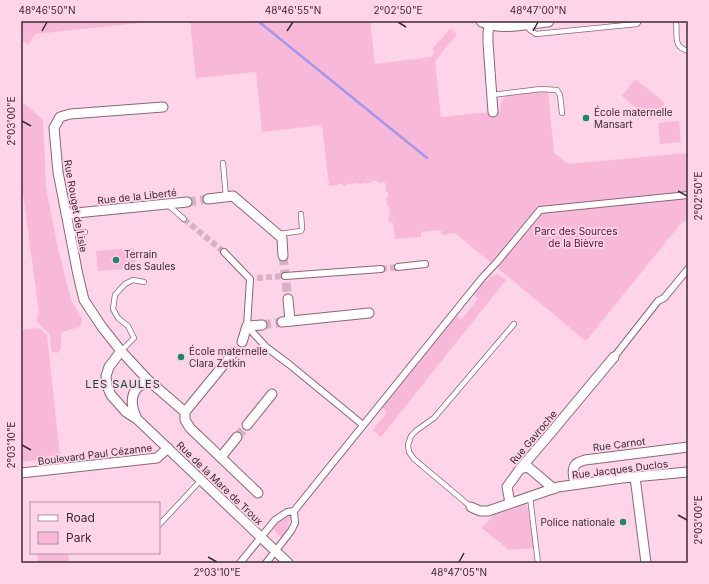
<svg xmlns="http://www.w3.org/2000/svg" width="709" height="584" font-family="Inter,sans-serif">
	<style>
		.green { fill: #f7b9d7 }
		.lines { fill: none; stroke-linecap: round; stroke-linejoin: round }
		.stream { stroke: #a398ed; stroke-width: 2.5 }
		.pedestrian-tunnel { stroke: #d7b2c4; stroke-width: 6; stroke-dasharray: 6 3; stroke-linecap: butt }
		.minor-tunnel { stroke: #d7b2c4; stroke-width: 9; stroke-dasharray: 9 4.5; stroke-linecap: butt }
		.service-casing { stroke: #8b6678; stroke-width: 6 }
		.pedestrian-casing { stroke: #8b6678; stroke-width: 8 }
		.minor-casing { stroke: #8b6678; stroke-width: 11 }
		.tertiary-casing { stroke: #8b6678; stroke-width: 13 }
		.service { stroke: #fff; stroke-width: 4.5 }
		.pedestrian { stroke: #fff; stroke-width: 6 }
		.minor { stroke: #fff; stroke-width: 9 }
		.tertiary { stroke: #fff; stroke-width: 11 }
		.ticks { fill: none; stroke: #3b2b33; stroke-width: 1.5 }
		.poi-dot { fill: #188a6b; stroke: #fed4e8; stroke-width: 1.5 }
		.labels { text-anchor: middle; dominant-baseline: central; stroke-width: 3.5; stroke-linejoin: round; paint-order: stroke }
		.poi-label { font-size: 10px; fill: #3b2b33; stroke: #fed4e8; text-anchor: start }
		.street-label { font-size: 10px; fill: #3b2b33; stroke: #fed4e8 }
		.park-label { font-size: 10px; fill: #5a0a3c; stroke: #fed4e8 }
		.neighbourhood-label { font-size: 11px; letter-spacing: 1px; fill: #144636; stroke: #fed4e8 }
		.neatline { fill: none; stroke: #3b2b33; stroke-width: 1.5 }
		.ticks-label { font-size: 10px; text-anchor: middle; fill: #3b2b33 }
	</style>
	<rect width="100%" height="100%" fill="#fed4e8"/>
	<path class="green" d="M21,21h138l-124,13 -7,11 -7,-5z
		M190,21h180l5,43 56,-7 4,-5 -3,-3 18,-20 7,5 -22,27 6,56 59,-6c1,-9 0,-11 8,-16l40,-4 6,62 14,11 120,-11v68l-6,1 -96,119 -131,-108 -13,2 -1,-5 -20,2v5l-26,2 -2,-17h-4l-1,-5 2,-1 -1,-10 -2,-1 -1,-7 2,-1v-5h-2l-1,-10 -7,1 -1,-3 -5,1 -1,2h-9v1l-3,1 -2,-2 -10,1 -2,2h-2l-1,-2 -13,2 -7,-61 -60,7 -6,-60 -60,6z
		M635,79l30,24 -14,17 -29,-24z
		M25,104l18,16 3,67 10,53 15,60 11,19 -2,8 -19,5v17l-4,4 -6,-2 -1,-17 -14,-13 3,-8 -18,-134v-73z
		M679,121l2,21 -21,2 -2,-21z
		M134,248l2,20 -38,3 -2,-20z
		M497,273l9,7 -125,157 -8,-7 14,-18 -5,-4 74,-92 5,4 17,-21 -5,-5 12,-14 2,2 4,-6 2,1z
		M39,328l8,7 13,122 -39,5v-132z
		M523,503l3,1 2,5 6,39 -25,2 -27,-22 14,-16z
		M289,514l3,3 -4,5 1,1 -2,2 2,2 -3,3 1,1 -5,7 -10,-10 10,-10 1,1z
		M37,553h31l1,10h-31z"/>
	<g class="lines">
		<path class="stream" d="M258,21l169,137"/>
		<path class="pedestrian-tunnel" d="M184,219l40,33
			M381,269l17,-2
			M257,278l28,-2"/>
		<path class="minor-tunnel" d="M187,202l21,-3
			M283,256l5,43
			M262,325l20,-3
			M237,437l10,-12"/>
		<defs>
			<path id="service" d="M676,21c2,13 -4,26 12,30
				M526,24l4,6 6,4 101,-10 2,-3
				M492,95l49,-6 16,1 3,5 2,18
				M223,163l3,34
				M168,205l16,14
				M70,234l15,-2
				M279,234l22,-3 1,-2 -1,-15
				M121,351l13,-13 -6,-12 -10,-8 -5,-9 2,-14 10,-11 8,-4 11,2
				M530,497l8,66
				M471,507l-57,-48 -5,-7 -1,-7 3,-9 6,-6 17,-12 80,-94
				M159,525l42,-45"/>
			<path id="pedestrian" d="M224,252l26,27 -3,47 19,21 24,18 73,60
				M398,267l27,-3
				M285,276l96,-7
				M614,357l44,-56 6,-3 24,-29
				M240,563l35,-43 12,-8 7,-1 188,-233 15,-16 43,-52 148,-15
				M266,563l25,-32 4,-8 -1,-12"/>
			<path id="minor" d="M490,24l-2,8v11l5,69
				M163,107l-93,7 -10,3 -6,11 4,44 20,103 6,25 18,27 19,24 27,29 37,32
				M208,199l25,-3 49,42 1,18
				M66,214l121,-12
				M288,299l2,22
				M282,322l87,-9
				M242,342l5,-16 15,-1
				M121,351l-12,16 -3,9 1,10 4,9 15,17 11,7 151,144
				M234,352l-49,60v8l5,8 68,65
				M137,419c-5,-10 -8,-21 0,-31 3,-3 8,-5 11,-8
				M247,425l25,-31
				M221,457l16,-20
				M520,469l8,-2 26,22
				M21,473l136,-15 11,-10
				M635,477l11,86
				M575,484c-1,-5 -4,-15 1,-20 2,-2 6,-3 9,-4l103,-13
				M510,503l-3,-16 13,-18 29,-34 65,-78
				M471,507l9,4h8l70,-24 64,-9 66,-6"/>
			<path id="tertiary" d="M482,21c20,9 44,2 66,0"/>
		</defs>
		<use href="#service" class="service-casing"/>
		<use href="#pedestrian" class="pedestrian-casing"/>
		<use href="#minor" class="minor-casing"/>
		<use href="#tertiary" class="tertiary-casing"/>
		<use href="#service" class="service"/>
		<use href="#pedestrian" class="pedestrian"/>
		<use href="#minor" class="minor"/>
		<use href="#tertiary" class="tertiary"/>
	</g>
	<path class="ticks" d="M398,22l8,5M42,31l5,-9M287,31l6,-9M533,31l5,-9M22,121l9,5M678,191l9,5M22,445l9,5M678,515l9,5M208,557l9,5M459,562l5,-9"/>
	<g class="poi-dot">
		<circle cx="586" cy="118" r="4"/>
		<circle cx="116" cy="260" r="4"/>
		<circle cx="181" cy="357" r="4"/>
		<circle cx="623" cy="522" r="4"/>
	</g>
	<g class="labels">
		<g class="poi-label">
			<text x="594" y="112">École maternelle<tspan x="594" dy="12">Mansart</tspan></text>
			<text x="124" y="254">Terrain<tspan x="124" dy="12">des Saules</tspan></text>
			<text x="189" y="351">École maternelle<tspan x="189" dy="12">Clara Zetkin</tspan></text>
			<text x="615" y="522" text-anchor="end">Police nationale</text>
		</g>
		<g class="street-label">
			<text transform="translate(137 196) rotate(-6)">Rue de la Liberté</text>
			<text transform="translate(76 206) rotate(80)">Rue Rouget de Lisle</text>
			<text transform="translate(533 437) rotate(-50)">Rue Gavroche</text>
			<text transform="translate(619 444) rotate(-7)">Rue Carnot</text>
			<text transform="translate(95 454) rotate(-7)">Boulevard Paul Cézanne</text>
			<text transform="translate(620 469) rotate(-7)">Rue Jacques Duclos</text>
			<text transform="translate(220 483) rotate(44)">Rue de la Mare de Troux</text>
		</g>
		<g class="park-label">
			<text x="576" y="231">Parc des Sources<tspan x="576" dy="12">de la Bièvre</tspan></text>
		</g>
		<g class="neighbourhood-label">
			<text x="123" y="384">LES SAULES</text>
		</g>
	</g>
	<rect width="709" height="584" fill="none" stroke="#fed4e8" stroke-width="44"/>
	<rect x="30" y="502" width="130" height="52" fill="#fed4e8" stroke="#b090a0"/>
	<rect x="38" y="515" width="20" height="6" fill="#ffffff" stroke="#b090a0"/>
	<text x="66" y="522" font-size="12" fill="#3b2b33">Road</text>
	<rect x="38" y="532" width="20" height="12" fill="#f7b9d7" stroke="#b090a0"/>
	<text x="66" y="542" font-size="12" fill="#3b2b33">Park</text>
	<rect x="22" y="22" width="665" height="540" class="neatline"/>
	<g class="ticks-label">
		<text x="47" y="14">48°46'50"N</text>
		<text x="293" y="14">48°46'55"N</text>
		<text x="398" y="14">2°02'50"E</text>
		<text x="538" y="14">48°47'00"N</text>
		<text transform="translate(11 121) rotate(-90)" y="4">2°03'00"E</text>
		<text transform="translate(698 196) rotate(-90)" y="4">2°02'50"E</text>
		<text transform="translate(11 445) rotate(-90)" y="4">2°03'10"E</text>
		<text transform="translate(698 520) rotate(-90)" y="4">2°03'00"E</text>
		<text x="217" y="576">2°03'10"E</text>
		<text x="459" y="576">48°47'05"N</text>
	</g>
</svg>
